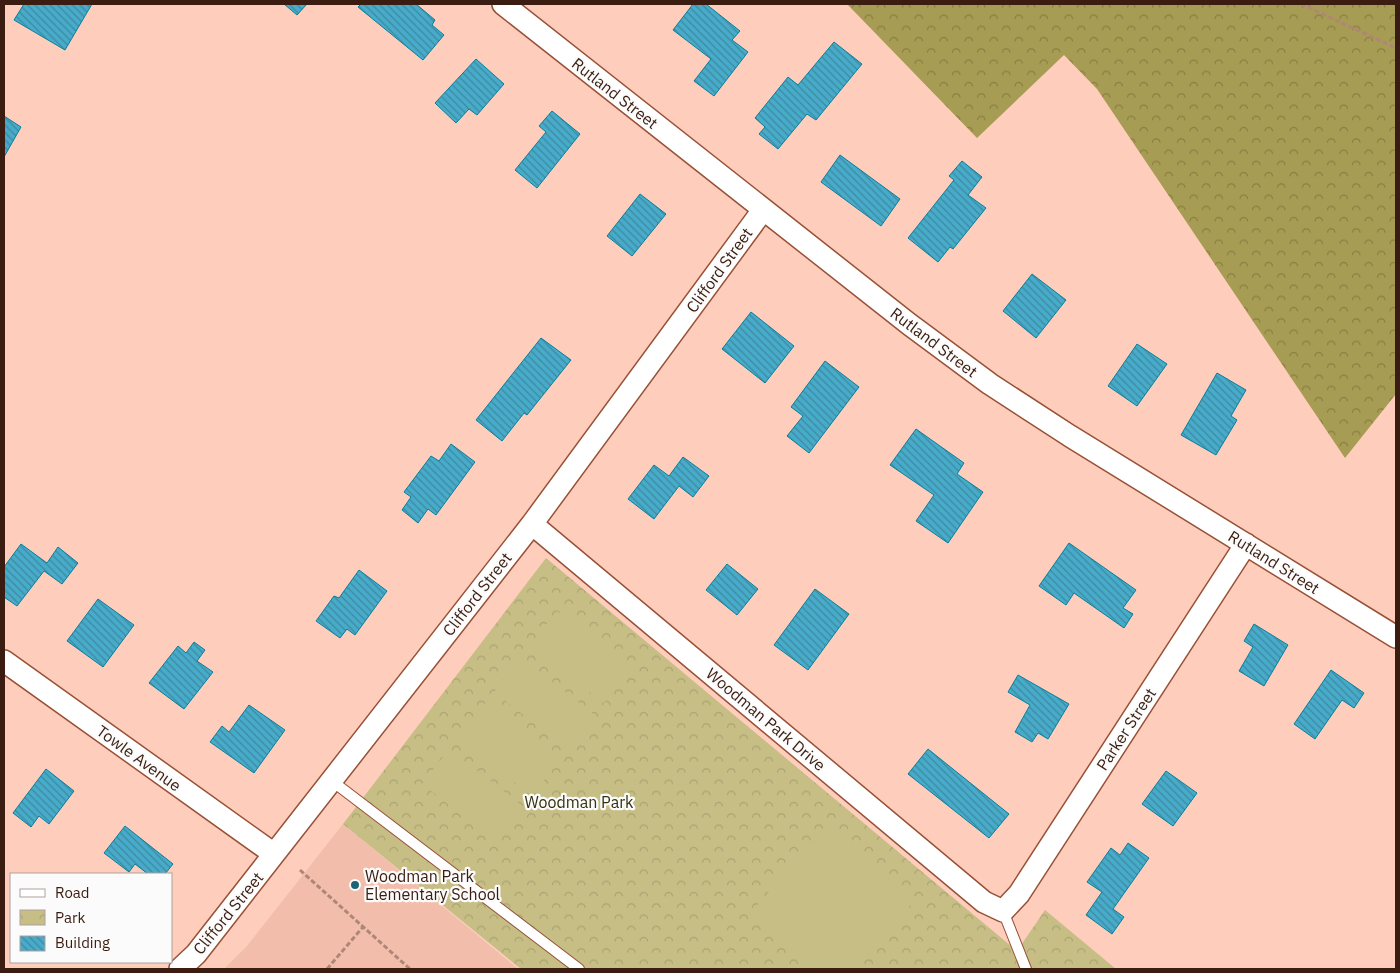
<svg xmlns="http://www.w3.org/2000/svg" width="1400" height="973" font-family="'IBM Plex Sans',sans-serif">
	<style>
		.built { fill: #f2beab }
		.forest { fill: url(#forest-crowns) }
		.park { fill: url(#park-crowns) }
		.pitch { fill: #c6be85 }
		.building { fill: url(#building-back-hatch); stroke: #04809d }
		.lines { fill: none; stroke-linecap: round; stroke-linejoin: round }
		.lane-casing { stroke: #975137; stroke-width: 12 }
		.street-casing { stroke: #975137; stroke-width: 24 }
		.path { stroke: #b08677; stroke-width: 3; stroke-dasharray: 5 2.5; stroke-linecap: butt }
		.lane { stroke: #fff; stroke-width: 10 }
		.street { stroke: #fff; stroke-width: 21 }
		.poi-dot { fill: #1e6174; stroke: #fafbfa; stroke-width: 2 }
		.labels { text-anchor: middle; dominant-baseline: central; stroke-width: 4.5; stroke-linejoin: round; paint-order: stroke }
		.street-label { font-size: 16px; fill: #3a1c11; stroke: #fafbfa }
		.park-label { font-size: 16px; fill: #34300f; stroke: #fafbfa }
		.poi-label { font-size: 16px; fill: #3a1c11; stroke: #fafbfa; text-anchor: start }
	</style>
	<defs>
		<pattern id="forest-crowns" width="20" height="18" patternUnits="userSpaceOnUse" patternTransform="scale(1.25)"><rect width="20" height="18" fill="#a79c53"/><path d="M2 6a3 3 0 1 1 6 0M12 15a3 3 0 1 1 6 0" fill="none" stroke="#897e43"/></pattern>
		<pattern id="park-crowns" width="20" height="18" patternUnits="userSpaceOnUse" patternTransform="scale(1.25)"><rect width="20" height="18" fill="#c6be85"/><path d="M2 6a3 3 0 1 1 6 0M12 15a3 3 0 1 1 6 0" fill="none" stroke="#aba372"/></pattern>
		<pattern id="building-back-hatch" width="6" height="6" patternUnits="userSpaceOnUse" patternTransform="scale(1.25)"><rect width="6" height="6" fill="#47abc9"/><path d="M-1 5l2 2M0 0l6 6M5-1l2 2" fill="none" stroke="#3c8aa2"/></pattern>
	</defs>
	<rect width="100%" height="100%" fill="#fecdbb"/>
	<path class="built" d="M343,824l175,145h-294l23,-23z"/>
	<path class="forest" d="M847,4h549v390l-51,64 -248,-369 -33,-34 -87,83z"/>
	<path class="park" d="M546,558l471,393 28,-41 71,59h-595l-178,-145z"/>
	<path class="pitch" d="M557,611l74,58 -27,34 -74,-57z
		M520,657l75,58 -27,35 -74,-58z
		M485,703l74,58 -27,35 -74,-58z
		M449,749l75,58 -27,35 -75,-58z
		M826,825l88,76 -59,68h-45l-62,-53z"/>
	<path class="building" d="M24,4h68l-27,46 -51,-30z
		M284,4h23l-10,11z
		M361,4h55l19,16 -3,5 12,10 -21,25 -65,-53z
		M693,4h13l34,27 -8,9 16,12 -34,44 -20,-15 17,-22 -38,-29z
		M834,42l28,22 -46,56 -9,-6 -29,35 -19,-15 6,-7 -10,-9 33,-41 10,8z
		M476,59l28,25 -27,31 -8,-6 -13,14 -21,-20z
		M552,111l28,23 -43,54 -22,-18 31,-38 -7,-6z
		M4,116l17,11 -17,30z
		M840,155l60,44 -19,27 -60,-44z
		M962,161l20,16 -14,18 18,13 -33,41 -3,-2 -12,15 -30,-24 46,-58 -5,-4z
		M640,194l26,20 -34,42 -25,-20z
		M1032,274l34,26 -30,38 -33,-27z
		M751,312l43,34 -29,37 -43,-34z
		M541,338l30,22 -44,55 -3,-2 -22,28 -26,-21z
		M1137,344l30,20 -30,42 -29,-20z
		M825,361l34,26 -50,66 -22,-17 16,-20 -12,-9z
		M1217,373l29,17 -15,26 6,4 -21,35 -35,-20z
		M916,429l48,34 -7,11 26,18 -35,51 -32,-22 18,-26 -44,-30z
		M451,444l24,18 -39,53 -8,-6 -10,14 -16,-13 9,-13 -7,-5 27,-36 8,5z
		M683,457l26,19 -16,21 -14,-11 -25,33 -26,-20 26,-34 15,11z
		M1069,543l67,47 -13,18 10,6 -9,14 -50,-35 -8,12 -27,-19z
		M21,544l26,19 11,-16 20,16 -16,21 -18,-13 -27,35 -13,-9v-30z
		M727,564l31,25 -21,26 -31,-25z
		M359,570l28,21 -32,44 -8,-6 -7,9 -24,-17 18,-25 5,2z
		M815,589l34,25 -41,56 -34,-25z
		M98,599l36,26 -31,42 -36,-26z
		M1254,624l34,21 -24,41 -25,-15 14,-24 -9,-6z
		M194,642l11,8 -8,11 16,11 -29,37 -35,-26 29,-37 8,7z
		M1331,670l33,23 -10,15 -12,-8 -27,39 -21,-15z
		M1018,675l51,29 -21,35 -10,-6 -6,9 -17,-10 15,-27 -22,-13z
		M249,705l36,25 -31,43 -44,-31 12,-16 7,6z
		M928,749l81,65 -20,24 -81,-64z
		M46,769l28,22 -25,33 -10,-8 -8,11 -18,-14z
		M1166,771l31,22 -24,33 -31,-22z
		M125,826l48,38 -8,10h-17l-13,-10 -6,8 -25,-19z
		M1128,843l21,15 -36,51 11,8 -12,17 -26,-19 16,-23 -15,-10 24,-34 9,7z"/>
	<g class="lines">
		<defs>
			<path id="lane" d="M332,781l247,188
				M1003,911l23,58"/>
			<path id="street" d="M503,4l406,320 81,60 80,52 326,201
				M532,524l452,378 19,9 16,-17 227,-350
				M4,661l270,193
				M180,969l16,-15 336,-430 231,-314"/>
		</defs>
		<use href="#lane" class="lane-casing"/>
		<use href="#street" class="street-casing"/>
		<path class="path" d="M1301,4l95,44
			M300,870l110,99
			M327,969l36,-42"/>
		<use href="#lane" class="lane"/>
		<use href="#street" class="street"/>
	</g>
	<circle class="poi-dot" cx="355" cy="885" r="5"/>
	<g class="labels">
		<g class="street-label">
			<text transform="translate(615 93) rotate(38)">Rutland Street</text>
			<text transform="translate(719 270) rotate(-54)">Clifford Street</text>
			<text transform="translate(934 342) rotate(37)">Rutland Street</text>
			<text transform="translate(1274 562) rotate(32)">Rutland Street</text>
			<text transform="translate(477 594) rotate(-52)">Clifford Street</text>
			<text transform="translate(766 719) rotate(40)">Woodman Park Drive</text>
			<text transform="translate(1126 729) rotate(-57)">Parker Street</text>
			<text transform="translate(139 758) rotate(36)">Towle Avenue</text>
			<text transform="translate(228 913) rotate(-51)">Clifford Street</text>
		</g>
		<g class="park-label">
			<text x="579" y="802">Woodman Park</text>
		</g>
		<g class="poi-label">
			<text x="365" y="876">Woodman Park<tspan x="365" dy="18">Elementary School</tspan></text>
		</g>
	</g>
	<rect width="1400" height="973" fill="none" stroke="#3a1c11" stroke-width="10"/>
	<rect x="10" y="873" width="162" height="90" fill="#fafbfa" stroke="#ada29d"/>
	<rect x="20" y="889" width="25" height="8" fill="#ffffff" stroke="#ada29d"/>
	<text x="55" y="898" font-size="15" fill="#3a1c11">Road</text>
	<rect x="20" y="910" width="25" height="15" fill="url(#park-crowns)" stroke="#ada29d"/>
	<text x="55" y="923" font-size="15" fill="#3a1c11">Park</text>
	<rect x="20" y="936" width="25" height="15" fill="url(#building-back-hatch)" stroke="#ada29d"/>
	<text x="55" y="948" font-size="15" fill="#3a1c11">Building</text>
</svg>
